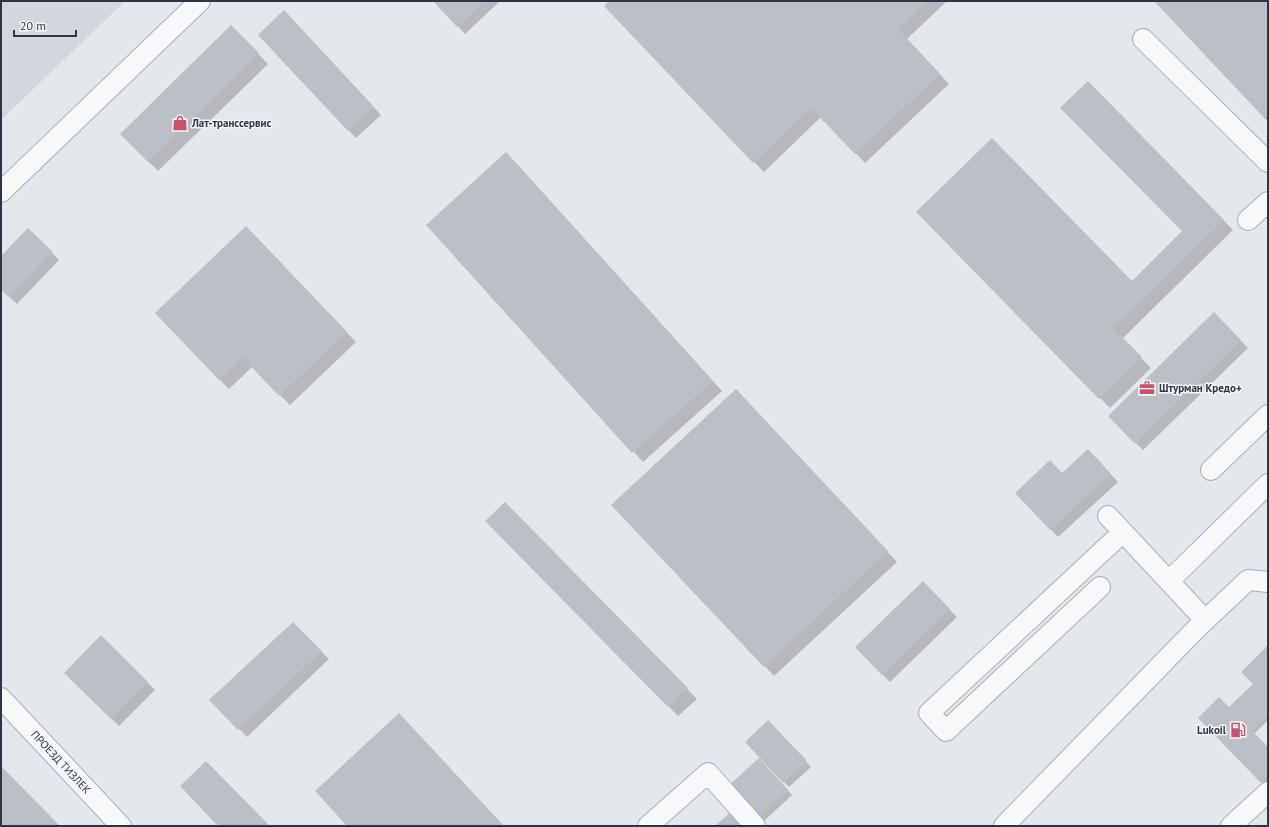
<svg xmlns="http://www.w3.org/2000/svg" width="1269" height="827" font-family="'PT Sans',sans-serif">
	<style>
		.built { fill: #d2d6dd }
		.shadow { fill: #0003 }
		.building { fill: #bbc0c7 }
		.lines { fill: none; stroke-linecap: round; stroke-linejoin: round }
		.minor-casing { stroke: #a9aeb5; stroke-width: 22 }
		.minor { stroke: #f7f8f9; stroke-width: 20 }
		.labels { text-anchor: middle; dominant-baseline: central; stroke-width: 3; stroke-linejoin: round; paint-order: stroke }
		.poi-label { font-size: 11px; font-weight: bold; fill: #2d3542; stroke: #f4f6f8; text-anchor: start }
		.street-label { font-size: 11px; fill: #2d3542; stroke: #f4f6f8 }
	</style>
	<rect width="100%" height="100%" fill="#e4e7eb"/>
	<path class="built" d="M1,1h124l-124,119z"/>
	<path class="shadow" d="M434,1h66l-35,33z
		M610,1h337l-40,38 42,45 -84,79 -44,-46 -57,55 -159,-166z
		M292,19l89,96 -25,23 -97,-103z
		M231,26l37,38 -110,107 -37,-37z
		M1088,82l145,148 -111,109 29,29 -41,40 -193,-196 215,70 51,-51z
		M516,163l206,228 -79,71 -216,-237z
		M28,229l31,31 -42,44 -16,-15v-32z
		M256,237l100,105 -66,63 -38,-38 -23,22 -10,-10z
		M1214,313l34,35 -105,102 -34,-34z
		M745,400l152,162 -123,114 -161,-171z
		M1096,458l22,24 -60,55 -42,-44 47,-19z
		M505,503l192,196 -19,17 -191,-195z
		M923,583l34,34 -67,65 -34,-34z
		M293,623l36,36 -82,78 -36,-37z
		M101,637l54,53 -36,36 -54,-53z
		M1268,647v73l-14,14 14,14v32l-4,4 -64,-66 29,-9 26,-25z
		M773,727l38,40 -22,20 -42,-45z
		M764,764l28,31 -31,29 -4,-5z"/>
	<path class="building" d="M433,1h52l-28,26z
		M609,1h318l-29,28 42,45 -85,80 -44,-46 -58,55 -149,-157z
		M1154,1h114v121z
		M284,10l90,97 -26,24 -90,-96z
		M231,25l28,28 -111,109 -28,-28z
		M1088,81l136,139 -111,108 29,29 -43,42 -183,-187 76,-74 140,143 50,-50 -122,-123z
		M506,152l207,229 -81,72 -206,-228z
		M246,226l101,106 -68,64 -37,-39 -23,23 -64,-67z
		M28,228l25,24 -44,45 -8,-7v-34z
		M1214,312l27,28 -106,104 -27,-28z
		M736,389l152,162 -124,116 -153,-162z
		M1088,449l23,25 -61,56 -35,-37 35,-33 12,13z
		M505,502l183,186 -20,19 -183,-186z
		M923,581l27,28 -68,66 -27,-28z
		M293,622l29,29 -84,79 -29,-30z
		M101,635l47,47 -37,37 -47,-46z
		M1268,645v71l-16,15 16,16v29l-7,7 -63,-65 21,-21 10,10 24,-23 -12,-12z
		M399,713l105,113h-157l-32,-35z
		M768,720l39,41 -24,22 -38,-41z
		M759,758l29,32 -32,30 -30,-32z
		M206,761l64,65h-52l-38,-40z
		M1,766l59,60h-59z
		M733,810l15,16h-33z"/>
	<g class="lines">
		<defs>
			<path id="minor" d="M1143,39l125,123
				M1,192l199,-191
				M1248,220l20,-18
				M1211,470l57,-55
				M1108,516l97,104
				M1169,581l99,-97
				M1100,587l-154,144 -17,-18 194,-181
				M1,698l120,128
				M648,826l60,-53 47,53
				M1004,826l192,-197 52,-49 20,2
				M1231,826l37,-34"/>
		</defs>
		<use href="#minor" class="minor-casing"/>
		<use href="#minor" class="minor"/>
	</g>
	<defs>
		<symbol id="shop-bare" viewBox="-9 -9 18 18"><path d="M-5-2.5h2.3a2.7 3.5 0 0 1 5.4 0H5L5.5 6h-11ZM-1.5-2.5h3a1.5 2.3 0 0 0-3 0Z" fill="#c6536a" stroke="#f4f6f8" stroke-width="2.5" paint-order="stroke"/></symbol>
		<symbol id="office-bare" viewBox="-9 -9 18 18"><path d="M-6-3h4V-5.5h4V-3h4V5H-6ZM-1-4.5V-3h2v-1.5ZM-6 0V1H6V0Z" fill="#c6536a" stroke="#f4f6f8" stroke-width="2.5" paint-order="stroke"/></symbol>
		<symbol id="fuel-bare" viewBox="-9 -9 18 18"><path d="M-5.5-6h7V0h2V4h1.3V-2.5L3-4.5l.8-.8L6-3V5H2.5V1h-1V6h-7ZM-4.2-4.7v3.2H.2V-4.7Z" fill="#c6536a" stroke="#f4f6f8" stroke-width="2.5" paint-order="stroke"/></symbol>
	</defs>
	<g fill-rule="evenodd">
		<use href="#shop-bare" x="169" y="112" width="22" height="22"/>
		<use href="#office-bare" x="1136" y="377" width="22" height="22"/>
		<use href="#fuel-bare" x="1227" y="719" width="22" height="22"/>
	</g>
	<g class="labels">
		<g class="poi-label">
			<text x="192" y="123">Лат-транссервис</text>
			<text x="1159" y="388">Штурман Кредо+</text>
			<text x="1226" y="730" text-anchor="end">Lukoil</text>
		</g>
		<g class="street-label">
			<text transform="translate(61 762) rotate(47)">ПРОЕЗД ТИЗЛЕК</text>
		</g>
	</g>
	<rect width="1269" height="827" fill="none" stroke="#2d3542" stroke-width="4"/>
	<path d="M14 30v6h62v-6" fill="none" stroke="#2d3542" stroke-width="2"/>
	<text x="20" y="30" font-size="12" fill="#2d3542" stroke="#f4f6f8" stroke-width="3" paint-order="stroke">20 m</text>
</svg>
